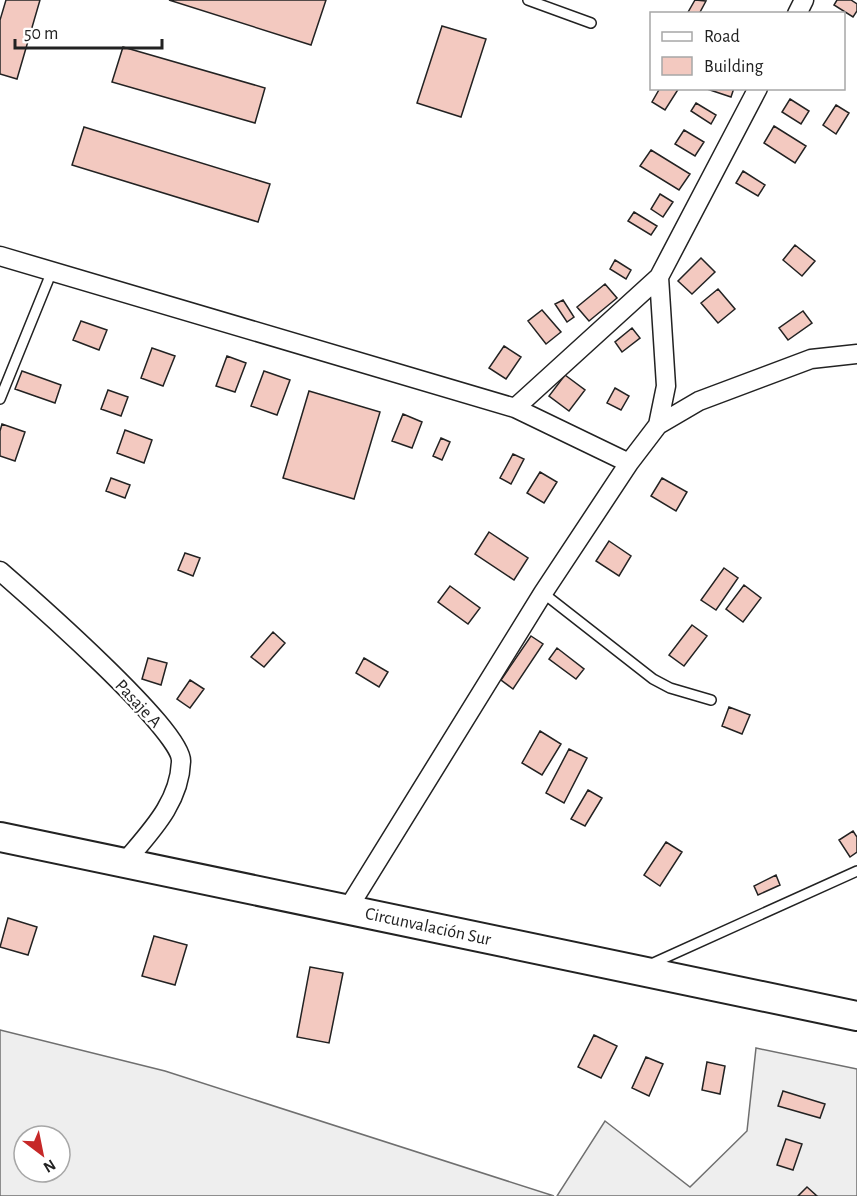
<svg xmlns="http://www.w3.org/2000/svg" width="857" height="1196" font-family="'Alegreya Sans',sans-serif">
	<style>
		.grass { fill: #eee; stroke: #6f6f6f; stroke-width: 1.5; fill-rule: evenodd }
		.building { fill: #f3c9c0; stroke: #222; stroke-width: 1.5 }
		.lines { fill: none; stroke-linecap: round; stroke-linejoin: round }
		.lane-casing { stroke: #222; stroke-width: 12 }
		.street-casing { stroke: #222; stroke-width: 21 }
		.primary-casing { stroke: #222; stroke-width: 32 }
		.lane { stroke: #fff; stroke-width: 9 }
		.street { stroke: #fff; stroke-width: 18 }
		.primary { stroke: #fff; stroke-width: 28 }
		.labels { text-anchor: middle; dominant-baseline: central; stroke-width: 4.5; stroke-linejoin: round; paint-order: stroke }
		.street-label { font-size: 18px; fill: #222; stroke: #fff }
	</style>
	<rect width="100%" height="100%" fill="#fff"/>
	<path class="grass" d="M0,1030l165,41 389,125h-554zM24,1136h36v36h-36z
		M756,1048l101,21v127h-300l48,-75 85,66 57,-56z"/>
	<path class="building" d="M6,0h34l-23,79 -17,-5v-54z
		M169,0h157l-15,45z
		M695,0l11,1 -7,13h-12z
		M837,0h14l6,4v7l-4,6 -19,-12z
		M442,26l44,13 -25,78 -44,-14z
		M123,47l142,41 -10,35 -143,-41z
		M660,88h19l-14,22 -13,-8z
		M704,88h30l-3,9z
		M790,99l19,12 -8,13 -19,-12z
		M696,103l20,12 -5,9 -20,-13z
		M836,105l13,8 -13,21 -13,-9z
		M774,126l32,20 -11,17 -31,-20z
		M84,127l186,57 -12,38 -186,-57z
		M684,130l20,12 -9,14 -20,-12z
		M651,150l39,24 -11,16 -39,-24z
		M743,171l22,14 -7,11 -22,-13z
		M660,194l13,8 -10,15 -12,-8z
		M634,212l23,14 -6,9 -23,-14z
		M795,245l20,16 -13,15 -19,-16z
		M701,258l14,14 -23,22 -14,-13z
		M615,260l16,10 -5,9 -16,-10z
		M605,284l12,14 -28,23 -12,-14z
		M718,289l17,20 -17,14 -17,-20z
		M563,300l11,17 -7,5 -12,-18z
		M542,310l19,22 -15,12 -18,-23z
		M803,311l9,12 -24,17 -9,-12z
		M81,321l26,9 -8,20 -26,-10z
		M632,328l8,10 -18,14 -7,-10z
		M504,346l17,11 -15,22 -17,-11z
		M152,348l23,8 -12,30 -22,-8z
		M227,356l19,7 -11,29 -19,-6z
		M22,371l39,14 -6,18 -40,-14z
		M264,371l26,9 -13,35 -26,-9z
		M565,375l20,15 -16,21 -20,-15z
		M615,388l14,8 -8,14 -14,-7z
		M108,390l20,7 -7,19 -20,-7z
		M309,391l71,21 -26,87 -71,-21z
		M403,414l19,8 -10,26 -20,-7z
		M2,424l23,8 -10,29 -15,-5v-25z
		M125,430l27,10 -8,23 -27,-10z
		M441,438l9,4 -8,18 -9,-4z
		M513,454l11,5 -13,25 -11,-6z
		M540,472l17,10 -13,21 -17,-10z
		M111,478l19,7 -5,13 -19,-7z
		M662,478l25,14 -11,19 -25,-15z
		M489,532l39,26 -14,22 -39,-26z
		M609,541l22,15 -12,20 -23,-15z
		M185,553l15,5 -7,18 -15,-6z
		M724,568l14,10 -22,32 -15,-10z
		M744,585l17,13 -18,24 -17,-13z
		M450,586l30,22 -12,16 -30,-22z
		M692,625l15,11 -23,30 -15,-11z
		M273,632l12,11 -21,24 -13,-10z
		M531,636l12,8 -30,45 -12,-9z
		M557,648l27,21 -8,10 -27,-20z
		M148,658l19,5 -6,22 -19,-6z
		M364,658l24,14 -9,15 -23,-14z
		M190,680l14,9 -14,19 -13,-9z
		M729,707l21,8 -8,19 -20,-8z
		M540,731l21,13 -19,31 -20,-12z
		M569,749l18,9 -23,45 -18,-10z
		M588,790l14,8 -17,28 -14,-7z
		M853,831l4,6v15l-7,5 -11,-17z
		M666,842l16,10 -22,34 -16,-11z
		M776,875l4,10 -22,10 -4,-9z
		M8,918l29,9 -9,28 -28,-8z
		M154,936l33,9 -12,40 -33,-9z
		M310,967l33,6 -14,70 -32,-6z
		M594,1035l23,11 -16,32 -23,-11z
		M646,1057l17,7 -14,32 -17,-8z
		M707,1062l18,4 -5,28 -18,-4z
		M783,1091l42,13 -5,14 -42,-12z
		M786,1139l16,5 -9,26 -16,-5z
		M807,1187l10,9h-19z"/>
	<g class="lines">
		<defs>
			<path id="lane" d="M528,0l63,23
				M0,399l52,-128
				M543,593l110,86 17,9 41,12
				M649,965l208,-94"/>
			<path id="street" d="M797,14l7,-14
				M0,256l515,152 114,55
				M515,408l144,-131
				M658,425l41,-24 112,-42 46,-5
				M0,571c30,26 182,159 181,190 -1,42 -32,72 -57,102
				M347,910l196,-317 86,-130 29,-38 8,-39 -7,-109 99,-189"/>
			<path id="primary" d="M0,837l857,179"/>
		</defs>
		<use href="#lane" class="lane-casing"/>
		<use href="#street" class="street-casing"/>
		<use href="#primary" class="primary-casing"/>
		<use href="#lane" class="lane"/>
		<use href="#street" class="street"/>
		<use href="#primary" class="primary"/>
	</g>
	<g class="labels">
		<g class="street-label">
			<text transform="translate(138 704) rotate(47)">Pasaje A</text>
			<text transform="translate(428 927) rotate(12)">Circunvalación Sur</text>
		</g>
	</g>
	<rect x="650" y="12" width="195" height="78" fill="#ffffff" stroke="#a7a7a7" stroke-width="1.5"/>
	<rect x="662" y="32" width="30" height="9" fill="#ffffff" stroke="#a7a7a7" stroke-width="1.5"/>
	<text x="704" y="42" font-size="18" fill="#222222">Road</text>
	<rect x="662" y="57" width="30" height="18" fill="#f3c9c0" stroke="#a7a7a7" stroke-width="1.5"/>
	<text x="704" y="72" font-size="18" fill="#222222">Building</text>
	<g transform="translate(42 1154) rotate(148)"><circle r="28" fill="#ffffff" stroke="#a7a7a7" stroke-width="1.5"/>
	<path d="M0-4.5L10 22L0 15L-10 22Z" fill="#c62828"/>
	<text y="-9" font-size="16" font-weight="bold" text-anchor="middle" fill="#222222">N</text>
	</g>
	<path d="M15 39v9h147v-9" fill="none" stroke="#222222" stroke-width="3"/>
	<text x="24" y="39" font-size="18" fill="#222222" stroke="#ffffff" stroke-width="4.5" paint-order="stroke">50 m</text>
</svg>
